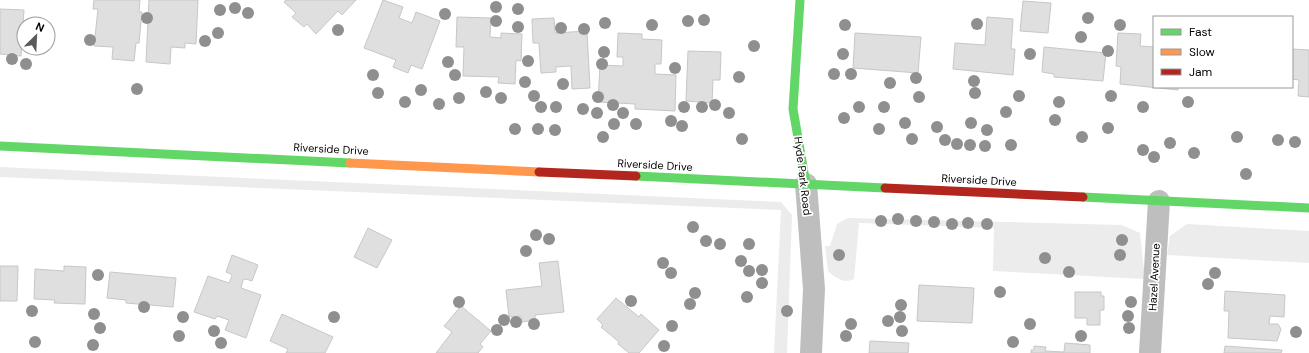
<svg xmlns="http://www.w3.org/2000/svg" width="1309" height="353" font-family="'DM Sans',sans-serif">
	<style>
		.green { fill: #ececec }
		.building { fill: #dfdfdf; stroke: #c7c7c7 }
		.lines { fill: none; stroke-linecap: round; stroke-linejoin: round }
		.street { stroke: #bebebe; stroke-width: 22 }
		.fast { stroke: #63d668; stroke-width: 9 }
		.slow { stroke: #ff974d; stroke-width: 9 }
		.jam { stroke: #b3261e; stroke-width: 9 }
		.tree { fill: #8f8f8f }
		.labels { text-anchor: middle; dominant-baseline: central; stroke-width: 3.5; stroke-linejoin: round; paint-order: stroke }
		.street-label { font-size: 11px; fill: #000; stroke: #fff }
	</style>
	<rect width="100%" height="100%" fill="#fff"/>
	<path class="green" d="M0,167l781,35 11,13 -5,138h-13l7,-143 -781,-33z
		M848,218l274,7 18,8 5,46 -152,-8 1,-43 -135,-5 -5,56c-11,5 -18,-1 -26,-8l-3,-25h5l7,-22z
		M1187,224l122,7v32l-142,-8 3,-19z"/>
	<path class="building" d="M94,0h46l-1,12h3l-3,31h-3l-2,18 -22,-2 1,-12 -19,-1 4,-37h-5z
		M149,0h49l-2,44 -11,-1v5l-14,-1 -1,17 -24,-2z
		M286,0h70l-14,15 -4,-4 -22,23 -9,-10 -3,3 -12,-10 4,-4 -12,-11z
		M383,0l20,7 -4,11 13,5 4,-11 24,9 -18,48 -11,-4 -3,8 -15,-6 3,-7 -32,-12z
		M1023,1l28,2 -3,30 -28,-2z
		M0,9l24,1 -3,46 -21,-2z
		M457,17l34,1 -1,19 11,1v-5l21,1 -1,27 -5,-1 -1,24 -17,-1 1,-6 -36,-1 1,-29h-8z
		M987,17l26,2 -2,30h4l-2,26 -60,-6 2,-26 30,2z
		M554,18l1,15 32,-2 3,57 -18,1 -1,-23 -15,1v5l-15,1 -2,-30h-6l-1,-24z
		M618,33l24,1v5l20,1 -1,24h-6v10l21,1 -1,36 -40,-2v-5l-37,-2 2,-37 23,1v-9h-6z
		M855,33l66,4 -3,36 -65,-5z
		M1118,33l23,1 -1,12 14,1v40h24v3l-58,-6 1,-17 -5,-1z
		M1044,47l62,6 -3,28 -49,-4v-3l-12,-2z
		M1292,49l17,1v47l-11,-1 1,-16 -7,-1z
		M688,51l33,1 -1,28h-7l-1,23 -26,-2z
		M368,228l24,12 -15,28 -23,-11z
		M232,255l26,10 -6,16 -6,-2 -3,1 -2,8 20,7 -15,43 -21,-8 4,-10 -12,-4 -2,3 -21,-7 14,-36 21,7 3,-7 -1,-2 -5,-2z
		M558,261l6,51 -29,3v5l-13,2 -1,-6 -12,1 -3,-27 36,-4 -3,-23z
		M0,266h18l-1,35h-17z
		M64,266l22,1 -1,37 -31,-1 1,-3 -21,-1 1,-30 29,2z
		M110,272l66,6 -3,29 -47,-4v-3l-19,-2z
		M919,285l55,3 -2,35 -55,-2z
		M1225,291l60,4 -1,22 -14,-1 -1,8h9l3,5 -4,12 -49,-3 1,-27h-5z
		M1075,292h26v4h3v14h-4v15h-13v-7h-12z
		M616,298l23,19 2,-3 18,16 -20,23h-10l-11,-9 1,-2 -18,-15 2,-2 -6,-6z
		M461,306l30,25 -11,13 3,3 -5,6h-42l16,-21 -8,-6z
		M282,314l51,23 -8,16h-39l2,-4 -18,-8z
		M870,341l39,2 -1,10h-39z
		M1065,343l25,2v8h-59v-3h3v-4l12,1 -1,4 19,1z
		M1225,346l57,4 -1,3h-57z"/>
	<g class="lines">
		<path class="street" d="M806,184l8,105 -3,64
			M1150,353l9,-152"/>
		<path class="fast" d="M800,0l-7,109 13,75
			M0,146l350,17
			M636,176l249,12
			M1083,197l226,11"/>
		<path class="slow" d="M350,163l189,9"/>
		<path class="jam" d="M539,172l97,4
			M885,188l198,9"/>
	</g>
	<g class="tree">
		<circle cx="496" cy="7" r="6"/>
		<circle cx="235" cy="8" r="6"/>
		<circle cx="518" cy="9" r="6"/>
		<circle cx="220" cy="10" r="6"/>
		<circle cx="248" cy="13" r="6"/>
		<circle cx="445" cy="14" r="6"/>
		<circle cx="147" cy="18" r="6"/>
		<circle cx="1088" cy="18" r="6"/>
		<circle cx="704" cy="20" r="6"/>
		<circle cx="496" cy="21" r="6"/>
		<circle cx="688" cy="21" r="6"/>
		<circle cx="605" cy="23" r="6"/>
		<circle cx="977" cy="24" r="6"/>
		<circle cx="652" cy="25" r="6"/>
		<circle cx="845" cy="25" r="6"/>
		<circle cx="1120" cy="25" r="6"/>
		<circle cx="518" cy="27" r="6"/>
		<circle cx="561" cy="28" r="6"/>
		<circle cx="584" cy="29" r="6"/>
		<circle cx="338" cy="30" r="6"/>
		<circle cx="218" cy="33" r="6"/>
		<circle cx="1081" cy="37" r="6"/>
		<circle cx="90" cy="40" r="6"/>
		<circle cx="205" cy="41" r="6"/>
		<circle cx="754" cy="46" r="6"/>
		<circle cx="1108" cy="51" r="6"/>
		<circle cx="604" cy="52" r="6"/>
		<circle cx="843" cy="54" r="6"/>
		<circle cx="1030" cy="54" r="6"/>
		<circle cx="12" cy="59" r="6"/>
		<circle cx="528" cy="61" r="6"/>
		<circle cx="448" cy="62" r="6"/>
		<circle cx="26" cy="64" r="6"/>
		<circle cx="602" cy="64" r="6"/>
		<circle cx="675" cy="68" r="6"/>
		<circle cx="834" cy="74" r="6"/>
		<circle cx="851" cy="74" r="6"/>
		<circle cx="373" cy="75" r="6"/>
		<circle cx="455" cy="75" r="6"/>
		<circle cx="739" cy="77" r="6"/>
		<circle cx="916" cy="78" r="6"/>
		<circle cx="974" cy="81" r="6"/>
		<circle cx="525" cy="82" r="6"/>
		<circle cx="890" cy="83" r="6"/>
		<circle cx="563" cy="84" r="6"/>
		<circle cx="137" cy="89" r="6"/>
		<circle cx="421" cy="90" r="6"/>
		<circle cx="486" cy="92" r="6"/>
		<circle cx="378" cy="93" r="6"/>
		<circle cx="975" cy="93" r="6"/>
		<circle cx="534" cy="96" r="6"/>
		<circle cx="1019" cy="96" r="6"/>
		<circle cx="1111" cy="96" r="6"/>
		<circle cx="598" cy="97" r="6"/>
		<circle cx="919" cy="97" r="6"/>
		<circle cx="459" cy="98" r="6"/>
		<circle cx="501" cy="98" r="6"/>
		<circle cx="405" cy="102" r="6"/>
		<circle cx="1059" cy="102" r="6"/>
		<circle cx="1188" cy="102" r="6"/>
		<circle cx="439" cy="104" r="6"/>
		<circle cx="613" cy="105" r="6"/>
		<circle cx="715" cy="105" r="6"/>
		<circle cx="541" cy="107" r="6"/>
		<circle cx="556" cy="107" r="6"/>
		<circle cx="684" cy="107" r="6"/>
		<circle cx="702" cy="107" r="6"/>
		<circle cx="859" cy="107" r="6"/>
		<circle cx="884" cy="107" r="6"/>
		<circle cx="1143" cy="107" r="6"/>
		<circle cx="583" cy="109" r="6"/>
		<circle cx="1006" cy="112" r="6"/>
		<circle cx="597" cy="113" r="6"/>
		<circle cx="623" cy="113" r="6"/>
		<circle cx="729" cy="113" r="6"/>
		<circle cx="844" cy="118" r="6"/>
		<circle cx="1055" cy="120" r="6"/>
		<circle cx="671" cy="121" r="6"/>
		<circle cx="905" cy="123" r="6"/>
		<circle cx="971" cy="123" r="6"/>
		<circle cx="614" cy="124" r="6"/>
		<circle cx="636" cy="124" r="6"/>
		<circle cx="682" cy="126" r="6"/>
		<circle cx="937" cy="127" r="6"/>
		<circle cx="1108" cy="128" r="6"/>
		<circle cx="515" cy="129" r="6"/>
		<circle cx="538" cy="129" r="6"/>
		<circle cx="879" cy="129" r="6"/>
		<circle cx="555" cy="130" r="6"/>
		<circle cx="987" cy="130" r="6"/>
		<circle cx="603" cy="137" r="6"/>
		<circle cx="1082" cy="137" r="6"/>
		<circle cx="1237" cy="137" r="6"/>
		<circle cx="742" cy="139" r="6"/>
		<circle cx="912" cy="139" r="6"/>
		<circle cx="945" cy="140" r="6"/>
		<circle cx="1278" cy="140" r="6"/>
		<circle cx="1295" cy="142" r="6"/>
		<circle cx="1170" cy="143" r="6"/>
		<circle cx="957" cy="144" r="6"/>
		<circle cx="970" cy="145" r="6"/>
		<circle cx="1011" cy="145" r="6"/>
		<circle cx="985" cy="146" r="6"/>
		<circle cx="1143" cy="150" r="6"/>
		<circle cx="1194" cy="153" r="6"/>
		<circle cx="1154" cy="157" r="6"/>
		<circle cx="1246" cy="174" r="6"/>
		<circle cx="898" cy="219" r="6"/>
		<circle cx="881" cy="221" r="6"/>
		<circle cx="916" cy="221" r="6"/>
		<circle cx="934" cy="222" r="6"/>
		<circle cx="968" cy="223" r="6"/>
		<circle cx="952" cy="224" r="6"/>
		<circle cx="987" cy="224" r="6"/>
		<circle cx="693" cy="227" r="6"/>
		<circle cx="536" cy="235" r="6"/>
		<circle cx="549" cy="239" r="6"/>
		<circle cx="1122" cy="240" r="6"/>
		<circle cx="706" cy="241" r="6"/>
		<circle cx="720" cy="244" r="6"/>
		<circle cx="749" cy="244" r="6"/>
		<circle cx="526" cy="251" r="6"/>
		<circle cx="839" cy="255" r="6"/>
		<circle cx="1120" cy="255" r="6"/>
		<circle cx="1045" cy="258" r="6"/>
		<circle cx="741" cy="261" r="6"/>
		<circle cx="663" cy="263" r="6"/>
		<circle cx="762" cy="270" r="6"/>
		<circle cx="749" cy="271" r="6"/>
		<circle cx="1069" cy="272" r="6"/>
		<circle cx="671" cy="273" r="6"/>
		<circle cx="1215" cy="273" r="6"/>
		<circle cx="98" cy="275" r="6"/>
		<circle cx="762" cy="283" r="6"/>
		<circle cx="1208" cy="284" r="6"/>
		<circle cx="1000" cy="292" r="6"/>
		<circle cx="695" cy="293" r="6"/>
		<circle cx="747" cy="297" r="6"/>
		<circle cx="631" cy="301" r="6"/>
		<circle cx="459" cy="302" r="6"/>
		<circle cx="1131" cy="302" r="6"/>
		<circle cx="690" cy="304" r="6"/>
		<circle cx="901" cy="305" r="6"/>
		<circle cx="144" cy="307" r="6"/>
		<circle cx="32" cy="311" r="6"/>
		<circle cx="787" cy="311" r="6"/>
		<circle cx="94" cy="314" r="6"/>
		<circle cx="1128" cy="316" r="6"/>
		<circle cx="183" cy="317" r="6"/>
		<circle cx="334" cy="317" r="6"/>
		<circle cx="900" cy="317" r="6"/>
		<circle cx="504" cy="320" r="6"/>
		<circle cx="888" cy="321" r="6"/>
		<circle cx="516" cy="322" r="6"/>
		<circle cx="534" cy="324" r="6"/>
		<circle cx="851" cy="324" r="6"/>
		<circle cx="1030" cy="324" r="6"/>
		<circle cx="672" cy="326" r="6"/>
		<circle cx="100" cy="328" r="6"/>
		<circle cx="1129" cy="328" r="6"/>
		<circle cx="497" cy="330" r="6"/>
		<circle cx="214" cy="331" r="6"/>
		<circle cx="902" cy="331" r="6"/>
		<circle cx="1296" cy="332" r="6"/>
		<circle cx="179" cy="336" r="6"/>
		<circle cx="846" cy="336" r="6"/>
		<circle cx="1081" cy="336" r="6"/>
		<circle cx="35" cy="342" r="6"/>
		<circle cx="1013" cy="342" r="6"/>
		<circle cx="221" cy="343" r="6"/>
		<circle cx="93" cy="345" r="6"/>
		<circle cx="664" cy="346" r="6"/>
	</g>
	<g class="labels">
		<g class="street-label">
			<text transform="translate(331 149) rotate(3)">Riverside Drive</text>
			<text transform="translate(655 165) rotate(3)">Riverside Drive</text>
			<text transform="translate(803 176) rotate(83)">Hyde Park Road</text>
			<text transform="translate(979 180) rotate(3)">Riverside Drive</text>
			<text transform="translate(1154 277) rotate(-87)">Hazel Avenue</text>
		</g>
	</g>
	<rect x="1153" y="16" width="140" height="72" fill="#ffffff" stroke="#999999"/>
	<rect x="1161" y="29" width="20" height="6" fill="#63d668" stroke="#999999"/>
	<text x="1189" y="36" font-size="12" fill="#000000">Fast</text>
	<rect x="1161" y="49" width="20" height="6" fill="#ff974d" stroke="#999999"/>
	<text x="1189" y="56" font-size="12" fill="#000000">Slow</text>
	<rect x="1161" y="69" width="20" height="6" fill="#b3261e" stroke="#999999"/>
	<text x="1189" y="76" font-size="12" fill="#000000">Jam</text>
	<g transform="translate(36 36) rotate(24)"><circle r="19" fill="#ffffff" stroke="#999999"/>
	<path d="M0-3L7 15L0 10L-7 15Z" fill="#595959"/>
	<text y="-6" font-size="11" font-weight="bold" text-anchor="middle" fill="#000000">N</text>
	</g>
</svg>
